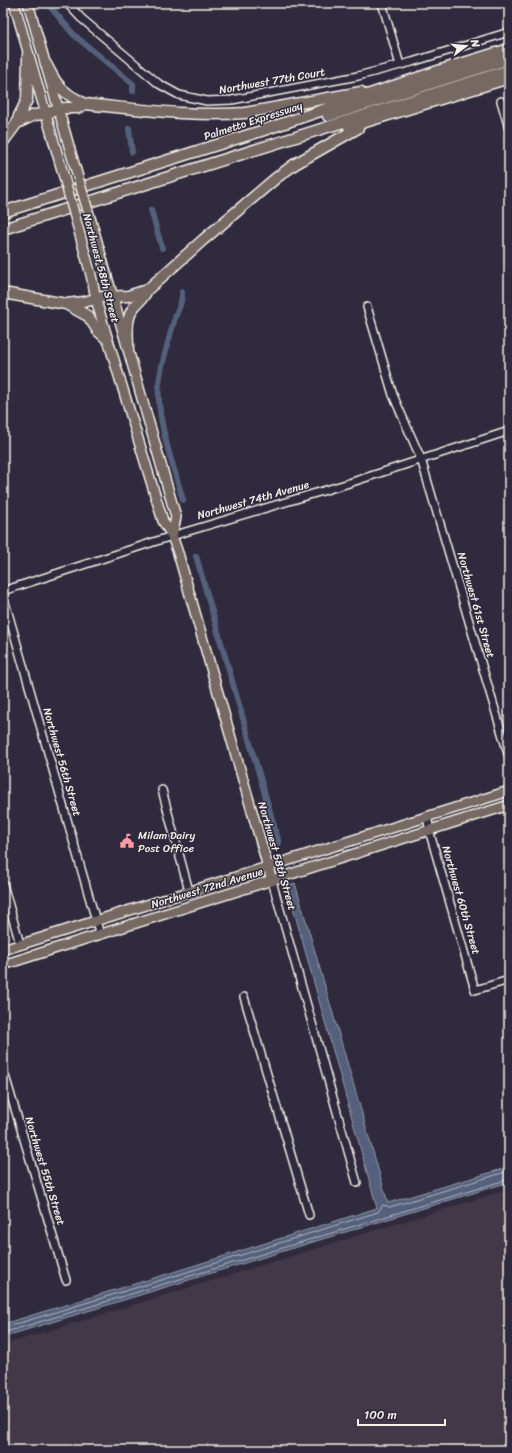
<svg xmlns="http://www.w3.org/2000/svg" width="512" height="1453" font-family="Sriracha,sans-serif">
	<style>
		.built { fill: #423847 }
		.water { fill: #54607c; stroke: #949aa7 }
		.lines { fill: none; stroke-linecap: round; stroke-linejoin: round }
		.shore { stroke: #b4b7bd; stroke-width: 1 }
		.canal { stroke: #54607c; stroke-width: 6 }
		.minor-casing { stroke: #f4f1e8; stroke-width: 10 }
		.major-casing { stroke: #f4f1e8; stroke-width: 12 }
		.highway-casing { stroke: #f4f1e8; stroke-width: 13 }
		.minor { stroke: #2f2a3d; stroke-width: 7 }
		.major { stroke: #766964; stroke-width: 9 }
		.highway { stroke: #766964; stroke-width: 10 }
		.major-bridge-casing { stroke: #f4f1e8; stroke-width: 12; stroke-linecap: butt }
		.major-bridge { stroke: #766964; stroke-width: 9 }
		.labels { text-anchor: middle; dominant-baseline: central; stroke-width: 3; stroke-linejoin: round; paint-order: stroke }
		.street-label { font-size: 11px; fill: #f4f1e8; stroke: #2f2a3d }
		.poi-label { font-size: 11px; fill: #f4f1e8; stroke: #2f2a3d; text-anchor: start }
	</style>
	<rect width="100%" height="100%" fill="#2f2a3d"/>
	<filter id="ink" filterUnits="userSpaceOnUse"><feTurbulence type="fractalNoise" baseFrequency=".025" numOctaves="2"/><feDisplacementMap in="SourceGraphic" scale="8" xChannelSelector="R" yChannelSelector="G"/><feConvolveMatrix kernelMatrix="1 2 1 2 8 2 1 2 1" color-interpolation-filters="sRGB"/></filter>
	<g filter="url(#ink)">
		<path class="built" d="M509,1189v261h-506v-105z"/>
		<path class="water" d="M295,883l93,320 121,-36v15l-506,155v-13l164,-50 210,-66 -90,-322z"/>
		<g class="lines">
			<path class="shore" d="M3,1328l165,-50 210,-66 5,-7 7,2 119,-36
				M3,1333l506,-154"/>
			<path class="canal" d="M47,3l27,32 59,49v7
				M129,128l3,24
				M151,210l11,38
				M182,292c1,11 -5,18 -8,29 -5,18 -13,44 -15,62 -3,37 14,81 24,117
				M196,556l83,287"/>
			<defs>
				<path id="minor" d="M67,3l14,15 78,66 20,11 28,6 25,-1 126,-24 54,-14 97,-30
					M382,3l18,62
					M501,101l8,28
					M367,307l26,88 28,64 88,298
					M3,591l169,-55 174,-52 163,-53
					M3,595l97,340
					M162,790l27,101
					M427,816l4,21 44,153 34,-10
					M272,881l85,302
					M3,884l17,60
					M244,997l65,218
					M3,1069l63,211"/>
				<path id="major" d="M14,3l48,167
					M28,3l47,164
					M94,231l82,286 -4,19
					M80,235l11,40 7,32 65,214 9,15 6,17 94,328
					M3,950l506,-159
					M3,965l506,-160"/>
				<path id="highway" d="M46,64c6,11 11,23 22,30 5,4 11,6 16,10
					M328,116l181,-57
					M17,123l17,-8 11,-1 19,-6h14l6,-4c53,5 108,13 161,9l116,-21
					M349,127l160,-49
					M3,142l14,-19 2,-7 8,-16 1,-46
					M3,212l255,-80 183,-62 68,-21
					M3,229l506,-159
					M3,293l63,11 18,-2 18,-5 26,-1 19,-6 56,-50 73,-62 19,-14 63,-36
					M66,304l22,12 10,15 9,8
					M128,348c0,-14 -3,-28 6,-41 5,-6 10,-9 13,-17"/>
			</defs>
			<use href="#minor" class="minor-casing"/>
			<use href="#major" class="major-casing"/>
			<use href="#highway" class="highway-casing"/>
			<use href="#minor" class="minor"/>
			<use href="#major" class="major"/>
			<use href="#highway" class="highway"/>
			<defs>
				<path id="major-bridge" d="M75,167l19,64
					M62,170l18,65"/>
			</defs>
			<use href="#major-bridge" class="major-bridge-casing"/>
			<use href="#major-bridge" class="major-bridge"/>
		</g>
	</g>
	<defs>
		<symbol id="civic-bare" viewBox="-9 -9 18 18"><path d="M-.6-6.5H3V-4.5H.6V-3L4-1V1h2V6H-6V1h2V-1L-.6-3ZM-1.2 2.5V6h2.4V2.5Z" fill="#ff9aa2" stroke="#2f2a3d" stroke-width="2.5" paint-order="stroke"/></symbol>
	</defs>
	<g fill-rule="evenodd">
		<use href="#civic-bare" x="117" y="831" width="20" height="20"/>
	</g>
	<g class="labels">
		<g class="street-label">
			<text transform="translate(272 81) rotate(-10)">Northwest 77th Court</text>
			<text transform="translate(253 121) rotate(-18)">Palmetto Expressway</text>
			<text transform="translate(101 268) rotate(75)">Northwest 58th Street</text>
			<text transform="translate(253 500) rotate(-16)">Northwest 74th Avenue</text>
			<text transform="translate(476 605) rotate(74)">Northwest 61st Street</text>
			<text transform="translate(62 762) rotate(74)">Northwest 56th Street</text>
			<text transform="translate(277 856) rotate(74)">Northwest 58th Street</text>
			<text transform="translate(207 888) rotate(-17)">Northwest 72nd Avenue</text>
			<text transform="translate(461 900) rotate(74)">Northwest 60th Street</text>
			<text transform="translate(45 1171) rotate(73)">Northwest 55th Street</text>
		</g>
		<g class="poi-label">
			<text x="138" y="835">Milam Dairy<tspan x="138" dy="13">Post Office</tspan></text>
		</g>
	</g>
	<rect width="512" height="1453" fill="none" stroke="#2f2a3d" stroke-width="16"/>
	<rect x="8" y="8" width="496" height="1437" fill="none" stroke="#f4f1e8" stroke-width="1.5" filter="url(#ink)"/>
	<g transform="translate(466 46) rotate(74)" stroke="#2f2a3d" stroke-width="3" paint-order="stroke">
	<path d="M0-3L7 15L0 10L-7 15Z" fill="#f4f1e8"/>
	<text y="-6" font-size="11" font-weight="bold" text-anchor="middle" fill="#f4f1e8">N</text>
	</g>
	<path d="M358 1419v6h87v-6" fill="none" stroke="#f4f1e8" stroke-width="2"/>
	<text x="364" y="1419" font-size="12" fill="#f4f1e8" stroke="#2f2a3d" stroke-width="3" paint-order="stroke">100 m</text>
</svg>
